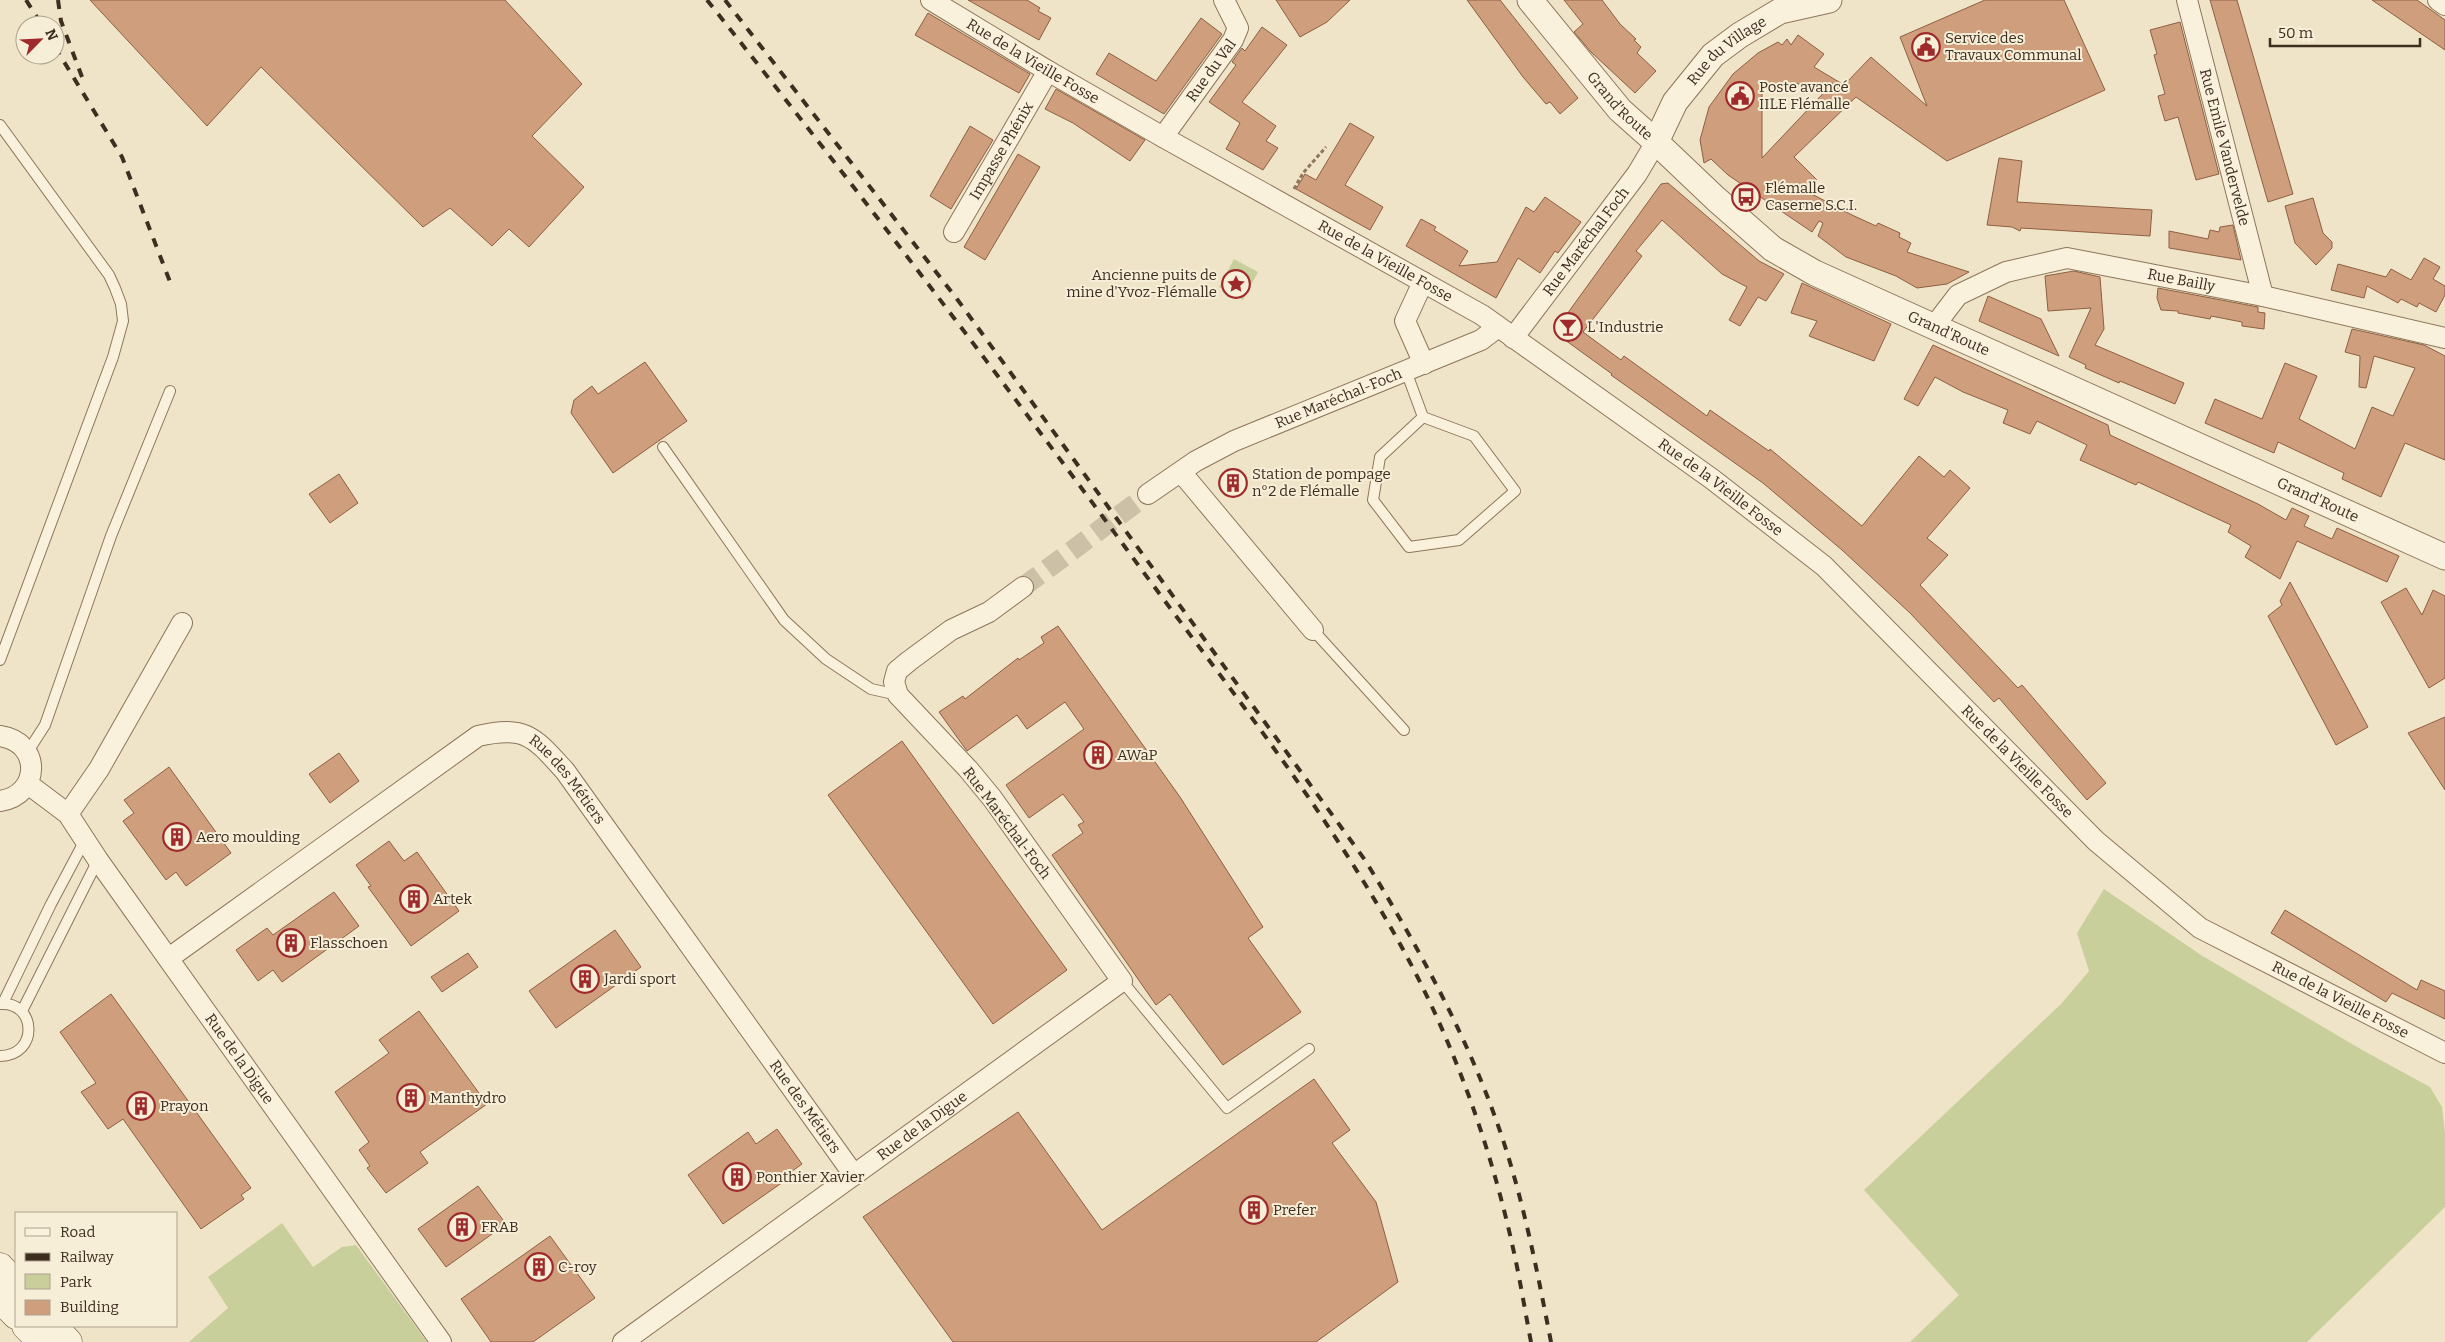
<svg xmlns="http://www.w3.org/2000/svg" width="2445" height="1342" font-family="Bitter,serif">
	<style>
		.green { fill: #c9cf9b }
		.building { fill: #cf9f7d; stroke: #8d5f41; fill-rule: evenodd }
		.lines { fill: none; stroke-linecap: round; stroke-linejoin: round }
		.minor-tunnel { stroke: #ccc0a6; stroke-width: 20; stroke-dasharray: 20 10; stroke-linecap: butt }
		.service-casing { stroke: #8d765c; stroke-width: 12 }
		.minor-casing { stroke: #8d765c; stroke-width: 22 }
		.tertiary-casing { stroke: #8d765c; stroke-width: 27 }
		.secondary-casing { stroke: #6f573f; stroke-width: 29 }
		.path { stroke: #8d765c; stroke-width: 3; stroke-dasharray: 4 2.5; stroke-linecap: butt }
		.service { stroke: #faf1dc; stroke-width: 10 }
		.minor { stroke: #faf1dc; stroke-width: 20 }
		.tertiary { stroke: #faf1dc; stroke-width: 25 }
		.secondary { stroke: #faf1dc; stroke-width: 28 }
		.rail { stroke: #3d2e20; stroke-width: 4; stroke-dasharray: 9 9; stroke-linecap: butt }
		.labels { text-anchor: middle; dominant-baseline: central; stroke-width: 4; stroke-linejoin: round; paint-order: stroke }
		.poi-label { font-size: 15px; fill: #3d2e20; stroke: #f7eed8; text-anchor: start }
		.street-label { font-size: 15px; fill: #3d2e20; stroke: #f7eed8 }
	</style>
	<rect width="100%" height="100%" fill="#f0e4c8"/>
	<path class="green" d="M1234,259l24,13 -15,28 -24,-13z
		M2104,889l97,66 163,96 66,36 12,20 3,26v74l-138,135h-397l49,-47 -95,-105 197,-186 28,-33 -12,-38z
		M282,1223l31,44 29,-20 14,-2 71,97h-238l39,-34 -20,-31z"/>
	<path class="building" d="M90,0h415l77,84 -50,52 52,51 -55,60 -20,-18 -17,17 -42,-38 -27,19 -162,-160 -54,59z
		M968,0h59l13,8 -2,3 13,7 -12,22z
		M1276,0h74l-23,22 -27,15z
		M1467,0h33l78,98 -18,16 -10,-12 -4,2 -23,-27z
		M1564,0h38l18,24 16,15 -2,1 7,7 -4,6 19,18 -21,22 -44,-41 -17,-20 9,-8z
		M1985,0h79l41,90 -158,71 -91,-64 -62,60 23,23 -11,11 46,24 24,11 2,-3 22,10 -1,4 12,6 -4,9 62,20 -22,12 -30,4 -21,-12 -50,-19 -28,-21 5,-13 -4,-2 -7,11 -84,-57 -17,-16 -7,4 -4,-23 9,-33 24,-33 25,-21 20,-11 4,3 5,-6 4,6 7,-10 26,19 -10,13 30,18 27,-28 56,49 -27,-69zM1833,83l-71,75v-73z
		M2210,0h27l56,194 -25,8z
		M2372,0h45l28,20v30z
		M928,13l102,61 -11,19 -104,-58z
		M1201,18l21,16 -58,80 -68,-40 13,-21 47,28z
		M2180,22l39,152 -23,6 -18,-63 -13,4 -5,-17 -2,-8 7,-2 -11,-39 3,-1 -7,-24z
		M1262,27l25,18 -45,57 34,24 -10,15 12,7 -15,22 -37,-21 14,-26 -31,-21 27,-37 -4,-3 10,-14 3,3z
		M1056,89l89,51 -15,21 -57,-38 -28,-14z
		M1350,123l24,14 -29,48 38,22 -13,23 -74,-41 9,-15 11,6z
		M970,126l23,14 -42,69 -21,-13z
		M1018,154l22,13 -55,93 -21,-13z
		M1999,158l23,3 -5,41 135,8 -2,26 -129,-8 -1,3 -8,-4 -25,-2z
		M1668,183l91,78 25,13 -18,27 -8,-4 -18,29 -11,-6 18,-33 -25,-13 -60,-54 -26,31 6,5 -59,76 38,28 3,-4 83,60 3,-6 59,41 1,-2 92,77 57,-70 25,21 6,-7 20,18 -43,50 21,17 -28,30 98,103 4,-3 84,98 -19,17 -88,-102 -5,4 -84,-89 -68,-63 -79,-67 -152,-108 1,-1 -58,-42 107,-148z
		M1545,197l36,25 -23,31 -3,-2 -15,22 -22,-15 -22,40 -90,-52 15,-27 15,8 -2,3 34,21 -9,15 38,-4 29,-55 8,5z
		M2313,198l10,35 9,9v6l-16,17 -21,-22 -10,-37z
		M2233,225l8,35 -72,-12v-17l39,8 2,-9 9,2 1,-5z
		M2424,258l16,9 -7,12 12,7v9l-9,17 -17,-9 -2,4 -16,-8 -3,4 -31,-17 -3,12 -33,-8 7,-26 48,13 5,-8 20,11z
		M2074,271l26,6 4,52 -9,16 89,38 -9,21 -55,-23 -1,2 -34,-15 1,-3 -17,-8 22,-49 -43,3 -3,-35z
		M1802,283l89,41 -17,37 -65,-25 8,-15 -26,-8z
		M2158,288l100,19v5l7,1 -1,16 -22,-3v-4l-31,-6 -1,3 -32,-6v-2l-17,-1 -4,-12z
		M1988,296l53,23 18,37 -80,-35z
		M2352,329l72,16 21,11v104l-40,-17 -24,54 -39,-18 2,-6 -66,-31 -4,11 -69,-30 10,-24 47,20 23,-56 32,13 -18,43 56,30 17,-42 21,9 22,-48 -41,-12 -8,32 -7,-1 1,-31 -15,-4z
		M1933,345l175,80 2,10 148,69 28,16 6,-12 17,8 -5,10 28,13 5,-11 62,28 -12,26 -90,-41 -17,38 -35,-22 6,-11 -23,-14 3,-7 -93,-43 -2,3 -56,-25 7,-15 -50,-24 -7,13 -27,-11 5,-13 -45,-18 -28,-15 -17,29 -14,-7z
		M645,362l42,59 -74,52 -42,-60 3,-13 18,-14 6,8z
		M1240,473l5,14 -19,7 -5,-14z
		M339,474l19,29 -28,20 -21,-29z
		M2290,582l78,145 -32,18 -68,-129 14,-11 -2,-4z
		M2406,588l16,27 11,-25 12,6v82l-16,10 -48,-86z
		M1058,626l122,171 83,130 -15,11 53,74 -78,53 -53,-71 -14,11 -104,-150 31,-22 -5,-8 6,-3 -21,-28 -34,24 -23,-33 78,-56 -19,-27 -38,27 -10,-14 -50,36 -28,-39 24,-16 2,3 53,-41 1,2 25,-17 -3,-6z
		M2445,717v73l-37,-57z
		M902,741l165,229 -74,54 -165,-229z
		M339,753l20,28 -29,22 -21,-29z
		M169,767l62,86 -45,33 -10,-14 -10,8 -43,-59 11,-8 -10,-13z
		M389,841l15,20 13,-9 42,59 -48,35 -43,-59 3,-1 -15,-21z
		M334,892l25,34 -77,56 -9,-12 -15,11 -22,-31 31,-22 6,7z
		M2285,910l132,80 4,-10 24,11v28l-53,-26 -6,9 -115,-69z
		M615,930l26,37 -85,61 -27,-37z
		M468,953l10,14 -36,25 -11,-15z
		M111,994l140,194 -10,7 3,4 -43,30 -78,-110 -15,10 -27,-37 15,-9 -36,-51z
		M419,1011l68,93 -67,48 8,11 -42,30 -19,-25 3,-2 -11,-16 10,-8 -34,-50 54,-39 -10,-13z
		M1314,1079l36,51 -18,13 44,59 22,80 -82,60h-363l-90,-125 155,-105 84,118z
		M777,1129l25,35 -21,15 2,3 -60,42 -35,-49 60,-43 8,12z
		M478,1186l28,38 -60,43 -28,-38z
		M550,1236l45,62 -62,44h-42l-30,-43z"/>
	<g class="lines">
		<path class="minor-tunnel" d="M1023,587l125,-93"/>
		<defs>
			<path id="service" d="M0,125l109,150 6,13 6,16 2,17 -10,36 -113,303
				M1406,371l17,46 51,19 41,55 -56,49 -50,7 -36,-47 7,-43 43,-40
				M663,447l121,173 42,39 45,30 27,6
				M1313,630l91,100
				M27,753l18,-28 66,-189 59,-145
				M1122,981l105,127 82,-59
				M3,1003l48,-99 34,-64
				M0,1004c37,-3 39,52 0,52
				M22,1011l76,-151"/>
			<g id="minor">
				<path id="s1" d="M931,0l117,71 115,66 319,178 230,164 112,87 272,275 104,87 245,125"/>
				<path id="s2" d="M2187,0l76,296"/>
				<path d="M2438,0l7,5"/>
				<path id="s3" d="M1163,137l70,-97 5,-12 -14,-28"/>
				<path id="s4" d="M954,232l94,-161"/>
				<path d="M1423,282l-18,39 19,43"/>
				<path id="s5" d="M1935,325l23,-30 48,-23 61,-14 196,38 182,42"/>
				<path id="s6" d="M1513,338l124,-164 19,-32"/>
				<path d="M1181,472l132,158"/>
				<path id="s7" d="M1148,494l48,-33 38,-20 247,-101 17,-13"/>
				<path d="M0,736c42,6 41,59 0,65"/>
				<path id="s8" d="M28,784l40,30 30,46 343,482"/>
				<path d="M68,814l31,-45 83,-146"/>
				<path id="s9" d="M169,958l309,-222c48,-11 56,1 87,35l289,404"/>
				<path id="s10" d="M623,1342l499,-361 -130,-183 -24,-29 -70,-74 -4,-13 3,-11 12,-10 42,-31 38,-18 34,-25"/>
			</g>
			<g id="tertiary">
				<path id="s11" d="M1530,0l90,110 36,32 60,57 57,50 42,24 630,284"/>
				<path id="s12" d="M1656,142l19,-40 38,-47 27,-20 40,-24 49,-11"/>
			</g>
			<path id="secondary" d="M0,1267l16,18
				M0,1298l16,17
				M26,1326l16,16
				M53,1326l15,16"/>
		</defs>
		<use href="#service" class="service-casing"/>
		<use href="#minor" class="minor-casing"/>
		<use href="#tertiary" class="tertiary-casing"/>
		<use href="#secondary" class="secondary-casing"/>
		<path class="path" d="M1294,189l9,-16 23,-26"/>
		<use href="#service" class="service"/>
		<use href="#minor" class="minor"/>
		<use href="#tertiary" class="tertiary"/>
		<use href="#secondary" class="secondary"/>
		<path class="rail" d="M26,0l16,25
			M58,0l3,21 24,64
			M707,0c143,180 282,362 418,547 97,133 203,263 281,408 49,91 85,193 107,293 7,31 12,63 18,94
			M725,0l232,299 408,561c55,90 106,182 139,283 21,65 34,132 47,199
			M55,47l67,110 50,130"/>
	</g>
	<defs>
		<symbol id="civic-ring" viewBox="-11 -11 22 22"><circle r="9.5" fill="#f7eed8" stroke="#9e2a2b" stroke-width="1.5"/><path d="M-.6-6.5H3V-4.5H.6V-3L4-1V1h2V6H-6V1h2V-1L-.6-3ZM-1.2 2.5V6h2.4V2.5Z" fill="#9e2a2b"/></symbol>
		<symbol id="bus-ring" viewBox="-11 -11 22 22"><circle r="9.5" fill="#f7eed8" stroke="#9e2a2b" stroke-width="1.5"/><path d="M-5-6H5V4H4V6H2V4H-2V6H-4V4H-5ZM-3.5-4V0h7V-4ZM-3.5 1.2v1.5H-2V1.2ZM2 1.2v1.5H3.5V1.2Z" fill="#9e2a2b"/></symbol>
		<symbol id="sight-ring" viewBox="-11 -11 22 22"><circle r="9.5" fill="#f7eed8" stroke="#9e2a2b" stroke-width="1.5"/><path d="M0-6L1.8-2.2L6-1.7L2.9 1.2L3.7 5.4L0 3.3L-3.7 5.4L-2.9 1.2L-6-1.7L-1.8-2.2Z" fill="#9e2a2b"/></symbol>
		<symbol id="bar-ring" viewBox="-11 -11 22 22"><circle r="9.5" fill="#f7eed8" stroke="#9e2a2b" stroke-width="1.5"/><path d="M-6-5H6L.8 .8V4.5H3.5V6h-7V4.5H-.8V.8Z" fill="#9e2a2b"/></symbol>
		<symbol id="building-ring" viewBox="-11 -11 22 22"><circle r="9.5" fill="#f7eed8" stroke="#9e2a2b" stroke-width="1.5"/><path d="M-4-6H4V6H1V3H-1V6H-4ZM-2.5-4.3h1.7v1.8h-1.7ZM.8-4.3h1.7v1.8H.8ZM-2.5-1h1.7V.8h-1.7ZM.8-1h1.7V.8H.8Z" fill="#9e2a2b"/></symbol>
	</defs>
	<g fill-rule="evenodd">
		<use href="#civic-ring" x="1910" y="31" width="32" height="32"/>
		<use href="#civic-ring" x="1724" y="80" width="32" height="32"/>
		<use href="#bus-ring" x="1730" y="181" width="32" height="32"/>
		<use href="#sight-ring" x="1220" y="268" width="32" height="32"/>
		<use href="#bar-ring" x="1552" y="311" width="32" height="32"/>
		<use href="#building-ring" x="1217" y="467" width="32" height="32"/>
		<use href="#building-ring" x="1082" y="739" width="32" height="32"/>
		<use href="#building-ring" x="161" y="821" width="32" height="32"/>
		<use href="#building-ring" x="398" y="883" width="32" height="32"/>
		<use href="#building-ring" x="275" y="927" width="32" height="32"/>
		<use href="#building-ring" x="569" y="963" width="32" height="32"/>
		<use href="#building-ring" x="395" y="1082" width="32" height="32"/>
		<use href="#building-ring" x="125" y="1090" width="32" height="32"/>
		<use href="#building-ring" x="721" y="1161" width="32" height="32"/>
		<use href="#building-ring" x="1238" y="1194" width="32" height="32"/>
		<use href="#building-ring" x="446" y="1211" width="32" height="32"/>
		<use href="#building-ring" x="523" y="1251" width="32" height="32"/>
	</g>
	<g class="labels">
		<g class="poi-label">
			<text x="1945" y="38">Service des<tspan x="1945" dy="17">Travaux Communal</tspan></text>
			<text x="1759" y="87">Poste avancé<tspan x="1759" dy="17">IILE Flémalle</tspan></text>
			<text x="1765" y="188">Flémalle<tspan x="1765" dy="17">Caserne S.C.I.</tspan></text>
			<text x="1217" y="275" text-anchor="end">Ancienne puits de<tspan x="1217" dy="17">mine d'Yvoz-Flémalle</tspan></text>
			<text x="1587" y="327">L'Industrie</text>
			<text x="1252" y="474">Station de pompage<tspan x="1252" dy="17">n°2 de Flémalle</tspan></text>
			<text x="1117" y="755">AWaP</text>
			<text x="196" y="837">Aero moulding</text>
			<text x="433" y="899">Artek</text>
			<text x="310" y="943">Flasschoen</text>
			<text x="604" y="979">Jardi sport</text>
			<text x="430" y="1098">Manthydro</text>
			<text x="160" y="1106">Prayon</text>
			<text x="756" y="1177">Ponthier Xavier</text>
			<text x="1273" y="1210">Prefer</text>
			<text x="481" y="1227">FRAB</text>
			<text x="558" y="1267">C-roy</text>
		</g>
		<g class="street-label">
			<text stroke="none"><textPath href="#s12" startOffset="118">Rue du Village</textPath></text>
			<text stroke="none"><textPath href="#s1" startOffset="119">Rue de la Vieille Fosse</textPath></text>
			<text stroke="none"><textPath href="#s3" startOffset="82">Rue du Val</textPath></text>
			<text stroke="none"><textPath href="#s11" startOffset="139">Grand'Route</textPath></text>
			<text stroke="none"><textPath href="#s2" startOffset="152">Rue Emile Vandervelde</textPath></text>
			<text stroke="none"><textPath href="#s4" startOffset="94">Impasse Phénix</textPath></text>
			<text stroke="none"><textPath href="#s6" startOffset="121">Rue Maréchal Foch</textPath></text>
			<text stroke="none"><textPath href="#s1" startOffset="524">Rue de la Vieille Fosse</textPath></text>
			<text stroke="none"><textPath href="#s5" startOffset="270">Rue Bailly</textPath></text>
			<text stroke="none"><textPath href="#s11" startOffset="544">Grand'Route</textPath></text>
			<text stroke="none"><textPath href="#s7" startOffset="214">Rue Maréchal-Foch</textPath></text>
			<text stroke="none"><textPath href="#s1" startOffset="929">Rue de la Vieille Fosse</textPath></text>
			<text stroke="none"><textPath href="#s11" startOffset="949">Grand'Route</textPath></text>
			<text stroke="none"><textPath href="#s1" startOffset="1334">Rue de la Vieille Fosse</textPath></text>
			<text stroke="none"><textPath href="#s9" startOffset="490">Rue des Métiers</textPath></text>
			<text transform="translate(1007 823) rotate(53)">Rue Maréchal-Foch</text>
			<text stroke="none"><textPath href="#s1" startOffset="1739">Rue de la Vieille Fosse</textPath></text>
			<text stroke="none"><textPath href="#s8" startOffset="349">Rue de la Digue</textPath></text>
			<text stroke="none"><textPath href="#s9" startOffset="895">Rue des Métiers</textPath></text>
			<text stroke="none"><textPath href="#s10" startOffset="369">Rue de la Digue</textPath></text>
		</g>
	</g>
	<rect x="15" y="1212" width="162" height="115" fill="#f7eed8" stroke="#ada18e"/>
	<rect x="25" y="1228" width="25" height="8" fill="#faf1dc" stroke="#ada18e"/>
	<text x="60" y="1237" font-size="15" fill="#3d2e20">Road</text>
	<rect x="25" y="1253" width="25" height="8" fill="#3d2e20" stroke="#ada18e"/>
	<text x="60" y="1262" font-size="15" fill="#3d2e20">Railway</text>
	<rect x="25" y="1274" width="25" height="15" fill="#c9cf9b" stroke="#ada18e"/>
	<text x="60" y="1287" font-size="15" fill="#3d2e20">Park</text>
	<rect x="25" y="1300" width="25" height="15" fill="#cf9f7d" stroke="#ada18e"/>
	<text x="60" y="1312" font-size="15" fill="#3d2e20">Building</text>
	<g transform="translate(40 40) rotate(66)"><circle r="24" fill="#f7eed8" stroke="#ada18e"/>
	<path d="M0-4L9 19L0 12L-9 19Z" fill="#9e2a2b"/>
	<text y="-8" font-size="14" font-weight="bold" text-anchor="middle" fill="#3d2e20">N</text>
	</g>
	<path d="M2270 38v8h150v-8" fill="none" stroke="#3d2e20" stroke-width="2.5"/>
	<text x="2278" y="38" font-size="15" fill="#3d2e20" stroke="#f7eed8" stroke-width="4" paint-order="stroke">50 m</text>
</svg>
